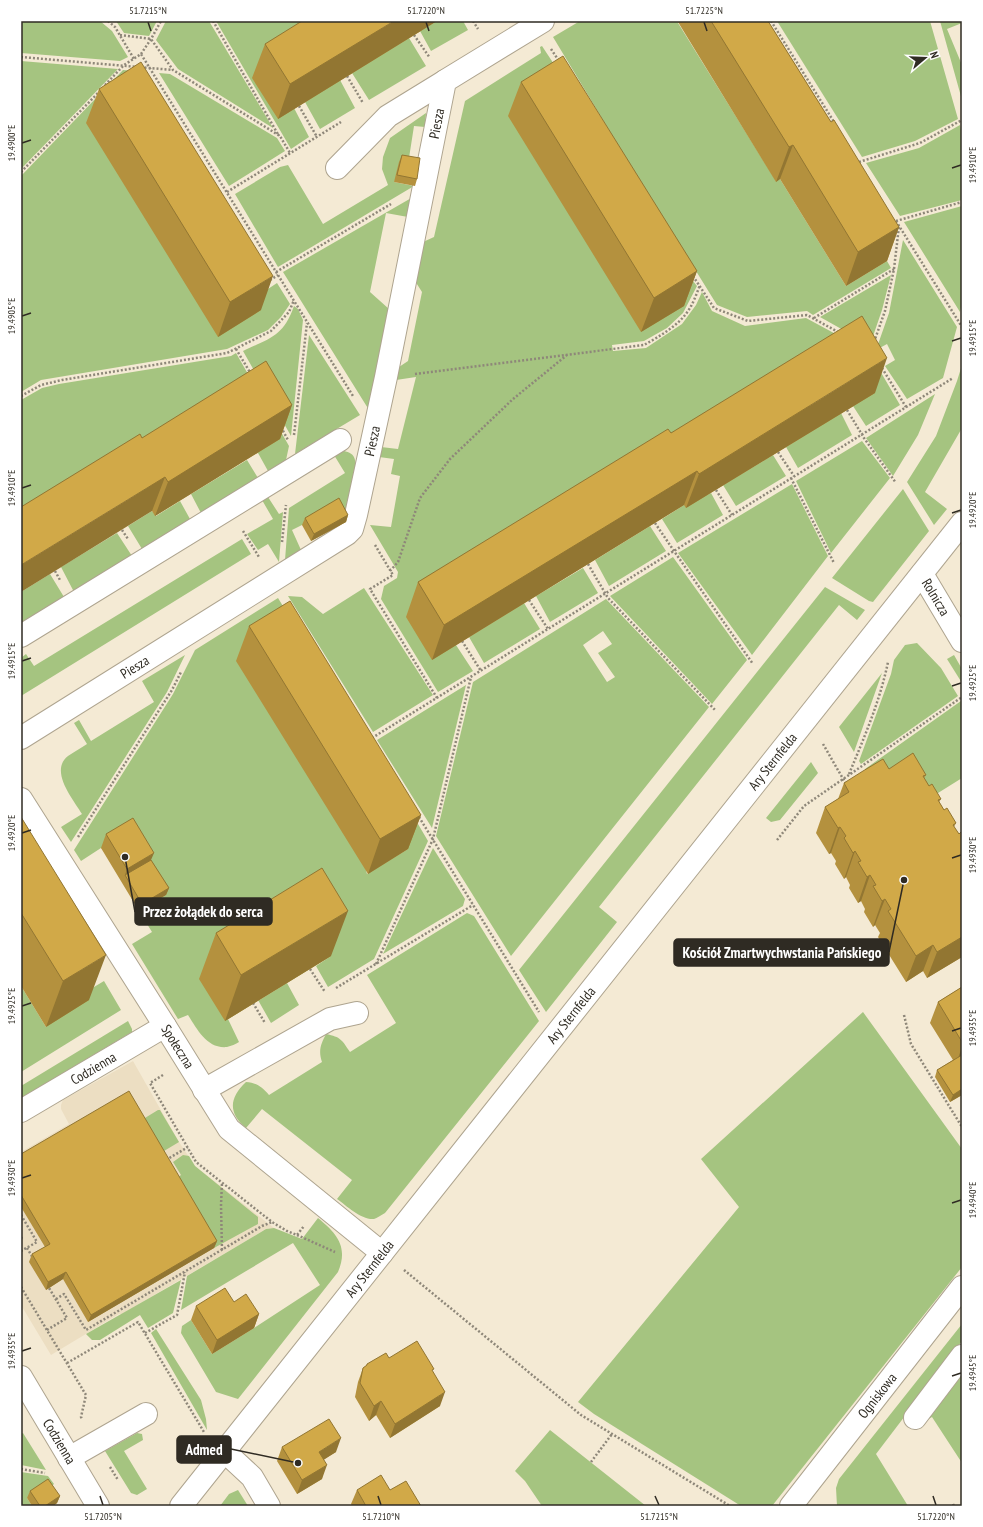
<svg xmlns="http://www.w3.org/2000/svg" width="983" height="1527" font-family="'PT Sans Narrow',sans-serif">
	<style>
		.built { fill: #ecdec2 }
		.green { fill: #a5c480; fill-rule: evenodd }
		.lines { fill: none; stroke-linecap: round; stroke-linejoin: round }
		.minor-casing { stroke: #aea48f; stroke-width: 24 }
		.path { stroke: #8e8779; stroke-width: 2.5; stroke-dasharray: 2 2; stroke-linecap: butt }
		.minor { stroke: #fff; stroke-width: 22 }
		.wall { fill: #b4913e }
		.shaded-wall { fill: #927632 }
		.building { fill: #d1a948; stroke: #927632 }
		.ticks { fill: none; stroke: #2f2b23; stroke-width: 1.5 }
		.labels { text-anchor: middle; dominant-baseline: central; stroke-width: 3; stroke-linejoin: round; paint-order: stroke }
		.street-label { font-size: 14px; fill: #2f2b23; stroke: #fff }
		.leader { fill: none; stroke: #2f2b23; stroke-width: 1.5 }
		.callout-dot { fill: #2f2b23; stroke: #fff; stroke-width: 1.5 }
		.callout { fill: #2f2b23; stroke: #2f2b23; stroke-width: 1.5 }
		.callout-label { font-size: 15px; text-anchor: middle; font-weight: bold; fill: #fff }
		.neatline { fill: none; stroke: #2f2b23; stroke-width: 1.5 }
		.ticks-label { font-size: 10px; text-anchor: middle; fill: #2f2b23 }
	</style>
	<rect width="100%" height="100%" fill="#f4ead4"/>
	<path class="built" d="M133,1061l46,81 16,24 79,62 -8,1 -144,85h-3l-68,41 -30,-50v-153l48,-28 -8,-15v-4l2,-5z"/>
	<path class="green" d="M21,21h79l12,10 16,26 -8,4 -99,-8z
		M116,21h41l-8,15 -25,-3z
		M166,21h43l64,107 -95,-59 -22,-29z
		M216,21h130l-52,87 15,29 -18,12z
		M437,21h26l5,9 -37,21 -11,-20z
		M580,21h100l-2,2 98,158 4,-2 66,107 41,-25 4,7 -78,47 -6,-4 -60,6 -30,-12 -102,-165 -62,-103z
		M777,21h153l28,98 -43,22 -53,16z
		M940,21h22v2l-15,6 15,36v35z
		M409,38l17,28 -57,34 -17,-27z
		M542,46l33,50 100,195 18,-10 4,5 -14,27 -16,15 -23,13 -32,4 1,6 33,-3 36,-24 14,-19 6,-13 10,19 33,15 61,-8 63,34 31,53 -34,21 -13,-20 -4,-55 -393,294 17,26 -35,21 -57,-93 3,-13 13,-8 1,-6 -28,-47 21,2 9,-51 -9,-2 3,-15 -15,-2 2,-10 17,2 18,-72 -20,3 3,-13 9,-6 14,-69 -7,-11 8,-39 11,-5 31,-136 76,-48 -1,-6z
		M21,61l97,8 -97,100z
		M123,70l23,2 107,227 24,-16 13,21 -9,13 -13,13 -41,19 -186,31 -20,12v-216z
		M159,73l11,1 107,64 8,13 -56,35z
		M340,80l15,28 -35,21 -15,-27z
		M426,113l-1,14 -11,-1 -5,32 -15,24 20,4 -136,81 -43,-73 45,-27 8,-2 35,59 65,-39 -6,-16 1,-12 7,-19z
		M960,125l2,11v64l-62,16 -34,-53 53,-15z
		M413,197l-5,20 -22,-4 -16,79 19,17 -20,101 -86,-138z
		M962,206v96l-2,10 -56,-90z
		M903,240l54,87 -14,51 -36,21 -22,-33 10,-6 -8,-16 -11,6 13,-37z
		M891,275l-9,35 -12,35 -50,-28z
		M294,306l4,3 5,11 -12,116 -48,-85c27,-13 40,-14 51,-45z
		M309,335l51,80 -65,39z
		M236,353l53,93 -3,14 -18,11 -10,-18 -237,81v-134l21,-12 17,-4 172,-28z
		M962,365v63l-37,64 22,17 -13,16 -27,-43 29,-46 21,-55z
		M935,394l-17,41 -25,41 -27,-38z
		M841,413l11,22 -54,33 -12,-21z
		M862,441l28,37 -59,75 -35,-72z
		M344,451c5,1 10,3 11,9 3,10 -7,49 -9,62l-44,3 -10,5 9,20 -16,10 4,-52 56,-35 -11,-18z
		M773,455l13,21 -50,30 -13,-21z
		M247,460l11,18 -57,35 -10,-19z
		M792,484l36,72 -76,99 -74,-102z
		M903,489l26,42 -56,71 -4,-1 -37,-23z
		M711,493l12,22 -46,28 -15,-24 22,-14z
		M268,497l11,17 4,-2 -4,50 -11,-18 -10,6 -11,-16 26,-15 -11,-19z
		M180,501l10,18 -48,30 -14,-23 24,-15 4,5z
		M650,526l16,25 -57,35 -14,-26z
		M117,533l15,23 -58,36 -13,-25z
		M242,539l9,15 -230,142v-38l5,-4 8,12z
		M673,557l74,103 -35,44 -102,-108z
		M583,568l15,25 -48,29 -14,-26z
		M50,574l14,23 -43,26v-31z
		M825,587l40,23 -8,10 -18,-15 -240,302 18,15 -71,90 -27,-42z
		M364,588l69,107 -60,37 -85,-136 14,1 21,17z
		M278,598l25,41 64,235 41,-25 -9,-15 19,-10 10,17 -54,118 -46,28 -12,-21 15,-10 -106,65 3,-2 11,23c-3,2 -8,4 -12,5 -20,2 -30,-18 -39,-32l-10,4 -46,-75 20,-12 -13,-21 27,-16 -65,-47 -20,13 -7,-11 99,-156 22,-44z
		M606,599l103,108 -198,249 -75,-120 37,-154zM603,631l9,13 -14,9 17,24 -8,5 -24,-37z
		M524,603l16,26 -56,34 -15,-26z
		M917,643l24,25 17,28 -97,68 -2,-3 32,-87 3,-14 11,-15z
		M185,655l-18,37 -96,150 -10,-15 21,-13c-9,-15 -33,-43 -14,-58 6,-4 13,-8 19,-12l-13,-21 5,-3 12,21 63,-39 -12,-21z
		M954,655l8,14v14l-15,-24z
		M882,673l-28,79 -15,-25z
		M466,685l-34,143 -55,-88z
		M961,701l1,77 -32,20 -57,-13 -8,-16z
		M811,762l7,11 -38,47 -9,2 -5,-4z
		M433,848l32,51 -2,7 -80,48z
		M467,913l7,3 65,105 -154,192c-4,2 -8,5 -11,6 -13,1 -27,-13 -37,-20l15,-19 -90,-71 -16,19c-18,-15 -17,-30 0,-46 11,1 16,5 23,13l53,-33c-4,-12 -1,-18 4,-28 15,3 16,6 24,18l46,-29 -29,-48z
		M104,981l17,29 -100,62v-86l25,41 38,-34z
		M287,983l12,22 -28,18 -13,-23z
		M863,1012l99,137v118l-190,239h-31l-147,-92 -16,-12 161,-195 -38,-48z
		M128,1021l4,8v3l-111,66v-12z
		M158,1110h2l19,32 -20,12 -19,-33z
		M183,1155l6,1 6,10 63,51v7l-44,24 -40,-68 7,-5 -8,-13z
		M318,1218c18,15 31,28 20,54l-100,127 -22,-7 -35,-59 1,-7 9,-6 21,34 42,-26 66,-43 -27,-42 -112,67 6,-34 79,-47 8,-1 28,11z
		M181,1280l-8,33 -25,15 -8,-13 -40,25h-8l-6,-6z
		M962,1324v17l-86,113 32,52h-71l-1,-18 3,-9z
		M156,1329l45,71 5,19 1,11 -56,-97z
		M962,1370v93l-30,-46 -10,6z
		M550,1430l96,76h-104l-17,-25 -10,-10z
		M23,1433l23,37 -25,-5v-31z
		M137,1433l5,1 1,6 -19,11 23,38 -10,6 -6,-2 -26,-42z
		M21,1472l27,4 6,8 -6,5 -21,9 5,8h-11z
		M238,1490l10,16h-28l9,-12z"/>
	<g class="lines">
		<defs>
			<g id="minor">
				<path d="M337,168l51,-52 57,-35"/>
				<path id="s1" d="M922,574l40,67"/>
				<path d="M21,636l319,-196"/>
				<path id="s2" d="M21,738l326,-204 5,-5 4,-14 30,-138 59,-296 98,-60"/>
				<path id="s3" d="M21,799l144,227 64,103 153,124"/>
				<path d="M204,1090l126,-71 27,-6"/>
				<path id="s4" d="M21,1111l144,-85"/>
				<path id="s5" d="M21,1377l77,129"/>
				<path d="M915,1418l47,-62"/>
				<path d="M224,1451l28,26 17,29"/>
				<path d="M69,1458l77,-44"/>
				<path id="s6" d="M181,1506l781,-983"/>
				<path id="s7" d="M791,1506l171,-219"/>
			</g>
		</defs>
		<use href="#minor" class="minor-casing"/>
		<path class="path" d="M108,21l7,6 19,32
			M213,21l66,115
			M473,21l5,8
			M771,21l63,101
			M120,35l31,4 22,31 107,66 10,17
			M414,35l16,23
			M551,49l8,12
			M141,54l10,-15 10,-18
			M21,57l152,13
			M347,76l16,27
			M105,85l19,-20 17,-11 212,342
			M299,106l18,31
			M859,162l61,-19 42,-23
			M21,172l78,-80
			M227,192l114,-70
			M896,221l66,106
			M896,221l66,-19
			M276,272l115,-68
			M693,276l21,32 34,13 59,-6 33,18
			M270,280l8,-5
			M814,318l80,-49
			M874,342l11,-31 9,-42 5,-43
			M236,349l15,25
			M882,368l24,39
			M415,374l229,-29c16,-9 36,-20 46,-37 4,-7 7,-15 10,-23
			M21,396l20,-11 21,-5 165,-27 44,-22 18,-19 5,-12
			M847,410l17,28 32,45
			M281,427l7,13
			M294,435l13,-112
			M778,452l16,24
			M791,478l43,85
			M716,490l16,25
			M655,523l19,28 79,113
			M122,530l6,9
			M243,531l16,26
			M282,542l4,-37
			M375,545l18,30 -23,14 67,109
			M588,564l20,34 108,113
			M55,571l5,9
			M390,571l8,-9 22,-64 30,-39 63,-60 54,-44
			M529,600l19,29
			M462,641l19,30
			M372,738l581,-360
			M823,744l23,40
			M849,774c15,-36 31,-73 39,-112
			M419,817l120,195
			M78,837l94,-147 9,-18
			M777,840l27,-34 158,-109
			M376,964l57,-125 38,-162
			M310,969l15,23
			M336,988l137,-83
			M253,1003l12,20
			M904,1015l7,29 51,83
			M163,1075l-13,8 46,79 76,60 15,9 10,4 7,-9
			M166,1160l22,-13
			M21,1215l16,27 -16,9
			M297,1235l38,17
			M21,1237l1,2h-1
			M27,1248l6,10
			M222,1250l-1,-45 1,-22
			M404,1270l177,145 149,91
			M21,1287l65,108 -5,22 1,2
			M56,1299l8,-5 22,36 176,-104 10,-4
			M47,1330l20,-12 -18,-30
			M145,1333l32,-18 8,-43
			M67,1363l71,-41 66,110
			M591,1462l21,-28
			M110,1467l8,13
			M21,1469l24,4
			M953,1504l1,2"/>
		<use href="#minor" class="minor"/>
	</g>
	<path class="wall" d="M437,21l-159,98 -26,-41 13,-34z
		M678,21h90l63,101 68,105 -12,34 -41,25 -66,-107 -4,3 -98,-160z
		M521,82l176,189 -13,35 -43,26 -133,-216z
		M99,89l162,221 -43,27 -132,-214z
		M402,155l15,24 -2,7 -21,-4 5,-20z
		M875,393l-189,115 -2,-3 -252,155 -26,-43 12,-35 253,-149z
		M292,405l-12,34 -125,77 -3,-5 -10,-73z
		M348,515l-2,7 -35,19 -9,-16 3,-7z
		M249,626l172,189 -13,34 -40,25 -132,-213z
		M889,769l37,6 -2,3 5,8 12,13 -2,3 5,8 12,13 -2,4 5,7h3v123l-35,21 -4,-7 -17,11 -28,-45 2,-4 -5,-8 -2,2 -9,-15 1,-3 -4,-8 -3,2 -9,-15 1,-3 -4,-8 -2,2 -9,-15 1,-3 -5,-8 -2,1 -13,-21 9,-26 13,-8 6,-16z
		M21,817l68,183 -43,27 -25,-41z
		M106,834l45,26 18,28 -3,7 -27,16 -38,-63z
		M216,933l115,23 -106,65 -26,-42z
		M962,987v108l-12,7 -15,-25 2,-7 16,-10 -23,-37 8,-21z
		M21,1154l196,87 -3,7 -126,74 -25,-43 -17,11 -17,-28 3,-8 13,-7 -24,-40z
		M196,1306l63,8 -5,14 -42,26 -21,-34z
		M389,1358l44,14 7,34 -50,32 -14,-23 -7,6 -14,-24 3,-15 5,-14 3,-2 1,-2z
		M282,1447l54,5 -12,7 -2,20 -25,15 -20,-33z
		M357,1490h33l30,16h-68l-1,-2z
		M30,1491l30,5 -3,7 -4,3h-21l-5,-8z"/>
	<path class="shaded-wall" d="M394,21h43l-159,98 12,-35z
		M793,145l-13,34 -4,3 13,-35z
		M899,227l-12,34 -41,25 12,-34z
		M697,271l-13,35 -43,26 13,-34z
		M273,276l-12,34 -43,27 12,-35z
		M887,358l-12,35 -189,115 13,-34z
		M292,405l-12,34 -125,77 13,-34z
		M697,471l-13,34 -252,155 12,-35z
		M165,477l-13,34 -131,81v-27z
		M348,515l-2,7 -35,19 3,-7z
		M421,815l-13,34 -40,25 12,-35z
		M840,827l-9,26 -2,1 9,-26z
		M855,851l-9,26 -2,2 9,-26z
		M154,853l-6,14 -23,8 2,-6z
		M870,875l-9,26 -3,2 9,-26z
		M169,888l-3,7 -27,16 3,-7z
		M885,899l-10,26 -2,2 9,-26z
		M348,911l-17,45 -106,65 16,-46z
		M962,937v20l-35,21 10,-26z
		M933,945l-10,26 -17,11 10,-26z
		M106,955l-17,45 -43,27 17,-46z
		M962,1047v13l-6,4z
		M962,1089v6l-12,7 3,-7z
		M217,1241l-3,7 -126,74 3,-7z
		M66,1272l-3,7 -17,11 2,-8z
		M259,1314l-5,14 -42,26 5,-14z
		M445,1392l-5,14 -50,32 5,-14z
		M381,1401l-5,14 -7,6 5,-15z
		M341,1438l-5,14 -22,14 5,-14z
		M327,1465l-5,14 -25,15 5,-14z
		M60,1496l-3,7 -4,3h-8z"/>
	<path class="building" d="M302,21h92l-104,63 -25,-40z
		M711,21h57l63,101 3,-2 65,107 -41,25 -65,-107 -4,2z
		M563,56l134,215 -43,27 -133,-216z
		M141,62l132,214 -43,26 -131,-213z
		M402,155l18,3 -3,21 -20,-4z
		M862,316l25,42 -188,116 -2,-3 -253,154 -26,-43 250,-153 3,4z
		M266,361l26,44 -124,77 -3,-5 -144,88v-58l119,-73 2,4z
		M339,498l9,17 -34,19 -9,-16z
		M290,601l131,214 -41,24 -131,-213z
		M913,753l13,22 -3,1 6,10 3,-2 9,15 -3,1 6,10 3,-2 9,15 -3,2 6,9 2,-2 1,2v103l-25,15 -4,-7 -17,11 -28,-45 3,-2 -6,-10 -3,2 -9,-15 3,-1 -6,-10 -3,2 -9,-15 3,-1 -6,-10 -2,2 -9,-15 2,-2 -6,-9 -2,1 -13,-21 24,-15 -5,-9 19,-12 20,-12 6,10z
		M21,817l85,138 -43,26 -42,-68z
		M133,818l21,35 -27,16 -21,-35z
		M151,860l18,28 -27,16 -17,-29z
		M322,868l26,43 -107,64 -25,-42z
		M962,987v55l-24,-40z
		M962,1055v34l-9,6 -16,-25z
		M129,1091l88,150 -126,74 -25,-43 -18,10 -16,-28 18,-10 -29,-49v-41z
		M225,1288l9,14 12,-8 13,20 -42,26 -21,-34z
		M417,1341l17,28 -2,1 13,22 -50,32 -14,-23 -7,5 -14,-23 3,-15 4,-3v-1l19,-11 3,5z
		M329,1419l12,19 -22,14 8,13 -25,15 -20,-33z
		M381,1475l9,15 16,-9 15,25h-55l-9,-16z
		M48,1479l12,17 -15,10h-5l-10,-15z"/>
	<path class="ticks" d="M148,22l3,9M426,22l3,9M704,22l3,9M22,143l9,-3M952,168l9,-3M22,316l9,-3M952,341l9,-3M22,488l9,-3M952,513l9,-3M22,661l9,-3M952,686l9,-3M22,833l9,-3M952,858l9,-3M22,1006l9,-3M952,1031l9,-3M22,1178l9,-3M952,1203l9,-3M22,1351l9,-3M952,1376l9,-3M100,1496l3,9M378,1496l3,9M655,1496l4,9M933,1496l3,9"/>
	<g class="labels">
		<g class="street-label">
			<text stroke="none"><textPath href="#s2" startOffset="806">Piesza</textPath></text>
			<text stroke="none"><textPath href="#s2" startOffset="482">Piesza</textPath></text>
			<text stroke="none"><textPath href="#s1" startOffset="27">Rolnicza</textPath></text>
			<text stroke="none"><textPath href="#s2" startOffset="134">Piesza</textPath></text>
			<text stroke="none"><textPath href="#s6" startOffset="951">Ary Sternfelda</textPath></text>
			<text stroke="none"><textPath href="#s6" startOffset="627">Ary Sternfelda</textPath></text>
			<text stroke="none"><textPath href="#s3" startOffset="293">Społeczna</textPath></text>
			<text stroke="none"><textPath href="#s4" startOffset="84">Codzienna</textPath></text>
			<text stroke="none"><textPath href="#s6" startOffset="303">Ary Sternfelda</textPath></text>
			<text stroke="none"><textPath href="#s7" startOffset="140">Ogniskowa</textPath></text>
			<text stroke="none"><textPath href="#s5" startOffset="75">Codzienna</textPath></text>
		</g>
	</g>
	<path class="leader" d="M125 857L135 912M904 880L889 952M298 1463L231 1449"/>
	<g class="callout-dot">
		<circle cx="125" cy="857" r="4"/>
		<circle cx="904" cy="880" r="4"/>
		<circle cx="298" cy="1463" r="4"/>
	</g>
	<g class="callout">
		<rect x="135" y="898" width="137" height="27" rx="4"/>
		<rect x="674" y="939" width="215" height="27" rx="4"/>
		<rect x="177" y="1436" width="54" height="27" rx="4"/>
	</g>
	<g class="callout-label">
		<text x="203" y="917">Przez żołądek do serca</text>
		<text x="782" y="958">Kościół Zmartwychwstania Pańskiego</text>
		<text x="204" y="1455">Admed</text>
	</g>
	<rect width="983" height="1527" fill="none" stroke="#ffffff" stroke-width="44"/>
	<g transform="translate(925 58) rotate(71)" stroke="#ffffff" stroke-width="3" paint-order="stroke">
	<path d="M0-3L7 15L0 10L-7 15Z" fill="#2f2b23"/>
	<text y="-6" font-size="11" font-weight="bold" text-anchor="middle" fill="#2f2b23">N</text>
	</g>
	<rect x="22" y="22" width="939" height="1483" class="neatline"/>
	<g class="ticks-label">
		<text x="148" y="14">51.7215°N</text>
		<text x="426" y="14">51.7220°N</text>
		<text x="704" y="14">51.7225°N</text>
		<text transform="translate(11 143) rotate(-90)" y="4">19.4900°E</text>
		<text transform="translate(972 165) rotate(-90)" y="4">19.4910°E</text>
		<text transform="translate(11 316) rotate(-90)" y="4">19.4905°E</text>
		<text transform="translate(972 338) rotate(-90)" y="4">19.4915°E</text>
		<text transform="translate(11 488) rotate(-90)" y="4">19.4910°E</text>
		<text transform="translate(972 510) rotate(-90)" y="4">19.4920°E</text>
		<text transform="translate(11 661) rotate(-90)" y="4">19.4915°E</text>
		<text transform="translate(972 683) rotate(-90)" y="4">19.4925°E</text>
		<text transform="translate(11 833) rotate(-90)" y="4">19.4920°E</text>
		<text transform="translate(972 855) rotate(-90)" y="4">19.4930°E</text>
		<text transform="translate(11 1006) rotate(-90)" y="4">19.4925°E</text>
		<text transform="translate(972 1028) rotate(-90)" y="4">19.4935°E</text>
		<text transform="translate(11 1178) rotate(-90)" y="4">19.4930°E</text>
		<text transform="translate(972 1200) rotate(-90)" y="4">19.4940°E</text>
		<text transform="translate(11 1351) rotate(-90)" y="4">19.4935°E</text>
		<text transform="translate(972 1373) rotate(-90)" y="4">19.4945°E</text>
		<text x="103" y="1520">51.7205°N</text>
		<text x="381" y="1520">51.7210°N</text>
		<text x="659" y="1520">51.7215°N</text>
		<text x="936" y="1520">51.7220°N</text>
	</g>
</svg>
